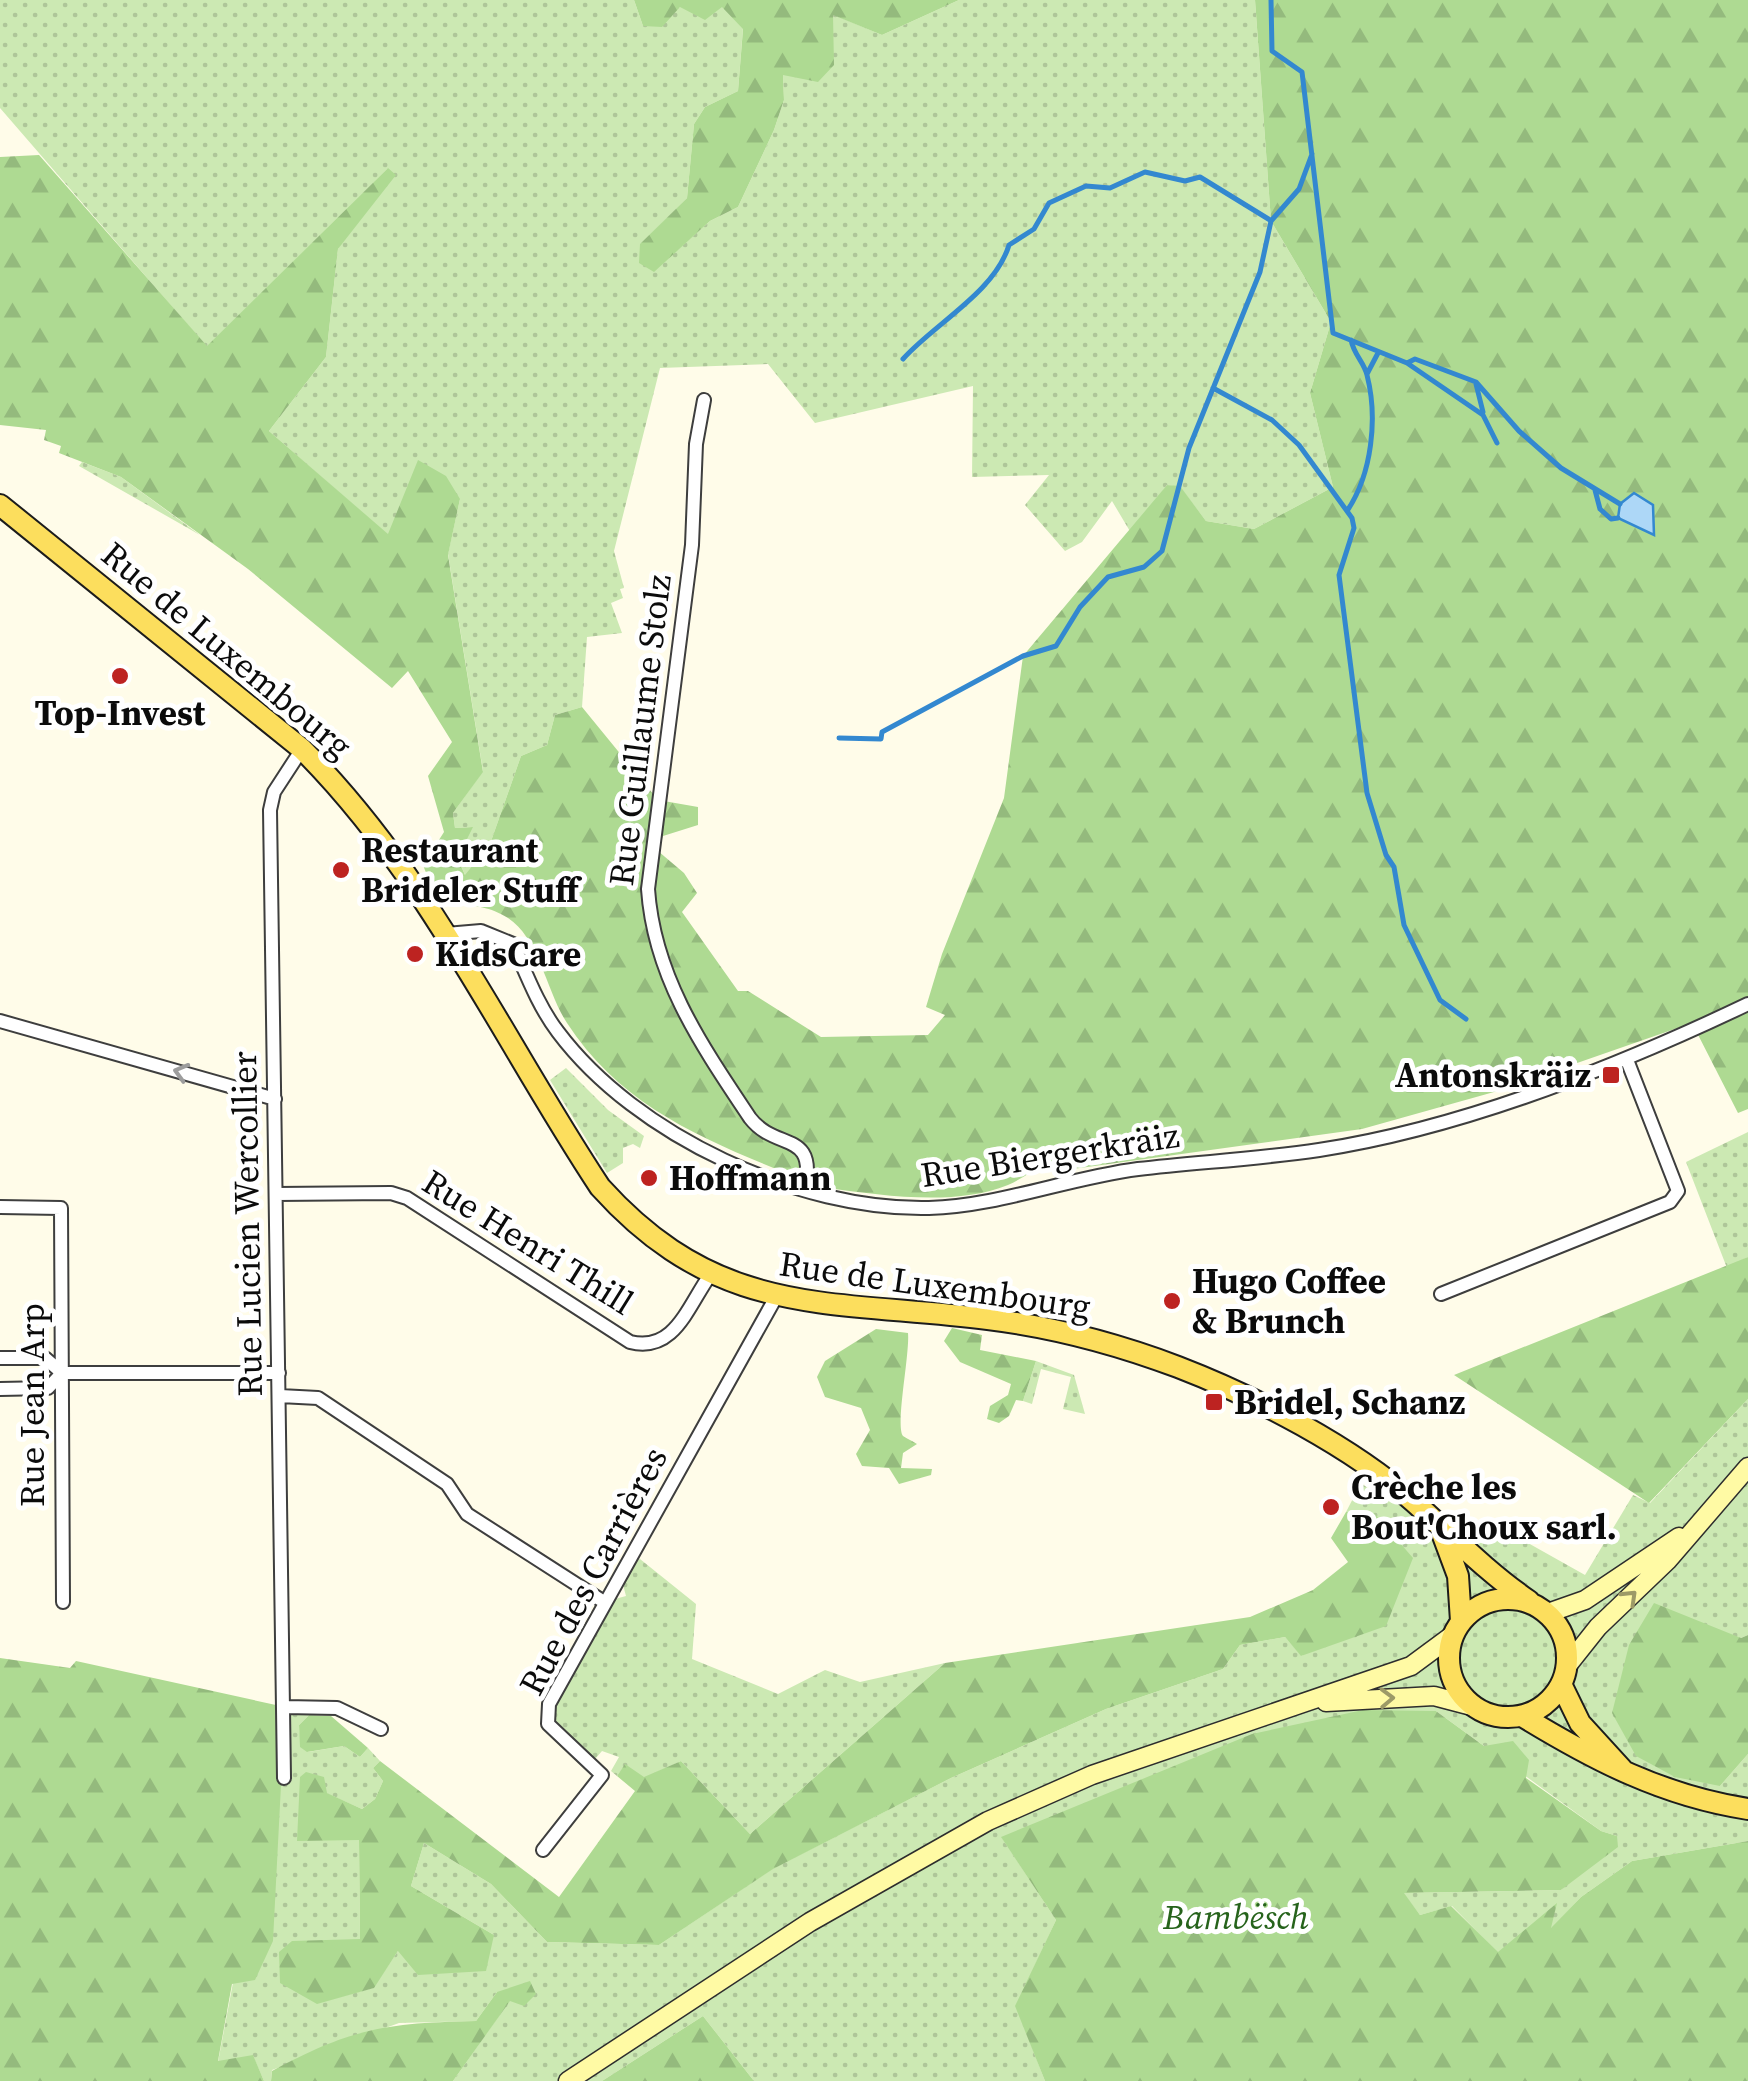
<svg xmlns="http://www.w3.org/2000/svg" width="1748" height="2081" font-family="'Source Serif 4',serif">
	<style>
		.green { fill: url(#green-dots) }
		.forest { fill: url(#forest-firs) }
		.water { fill: #add7f7; stroke: #3388d0; stroke-width: 2.5 }
		.lines { fill: none; stroke-linecap: round; stroke-linejoin: round }
		.stream { stroke: #3388d0; stroke-width: 5 }
		.street-casing { stroke: #3e3e3e; stroke-width: 16 }
		.secondary-casing { stroke: #2d2d2d; stroke-width: 21 }
		.primary-casing { stroke: #1c1c1c; stroke-width: 24 }
		.street { stroke: #fff; stroke-width: 12 }
		.secondary { stroke: #fffaa4; stroke-width: 18 }
		.primary { stroke: #fcde5d; stroke-width: 20 }
		.oneway { stroke: #9d9d9d }
		.oneway2 { stroke: #9d9a67 }
		.poi-dot { fill: #bd2321; stroke: #fff; stroke-width: 4 }
		.labels { text-anchor: middle; dominant-baseline: central; stroke-width: 10; stroke-linejoin: round; paint-order: stroke }
		.street-label { font-size: 35px; fill: #0b0b0b; stroke: #fff }
		.poi-label { font-size: 35px; font-weight: bold; fill: #0b0b0b; stroke: #fff; text-anchor: start }
		.park-label { font-size: 35px; font-style: italic; fill: #26631b; stroke: #fff }
	</style>
	<defs>
		<pattern id="green-dots" width="8" height="8" patternUnits="userSpaceOnUse" patternTransform="scale(2.5)"><rect width="8" height="8" fill="#cce9b3"/><path d="M2 2h.1M6 6h.1" fill="none" stroke="#aec699" stroke-width="1.8" stroke-linecap="round"/></pattern>
		<pattern id="forest-firs" width="22" height="20" patternUnits="userSpaceOnUse" patternTransform="scale(2.5)"><rect width="22" height="20" fill="#aeda92"/><path d="M5 1l3.5 6h-7zM16 11l3.5 6h-7z" fill="#94ba7d"/></pattern>
	</defs>
	<rect width="100%" height="100%" fill="#fffce9"/>
	<path class="green" d="M0,0h634l9,26 37,-19 42,-1 21,22 -5,63 -33,16 -11,17 -7,74 -47,47 14,26 56,-50 28,-14 36,-77 10,-30 -1,-25 49,-61 50,21 77,-35h296l16,221 60,101 -21,71 23,94 -79,42 -48,-8 -26,-34 -13,-2 -36,48 -19,-32 -30,41 -17,9 -40,-46 24,-30 -77,2 1,-91 -158,37 -47,-59 -108,4 -46,183 10,37 -4,1 3,9 -12,5 11,30 -35,4 -5,70 -27,8 -8,30 -26,11 -31,88 -24,33 -15,-34 21,-16 -17,1 -2,-15 30,-42 -35,-217 12,-55 -72,36 -119,-104 57,-74 12,-108 50,-81 -181,179 -207,-239z
		M82,462l39,15 79,58 -121,-69z
		M566,1068l42,42 36,26 -4,12 -7,-4 -10,4v15l-16,10 -57,-93z
		M1748,1132v125l-21,11 -41,-106z
		M1036,1361l38,14 11,39 -22,-5 8,-32 -30,-8 -9,35 -9,-3z
		M1748,1399v236l-7,3 -21,148 28,-32v87l-116,20 -51,36 -32,34 7,-25 -58,47 -46,-47 -32,9 -17,-22 158,-3 56,-54 -16,-5 -165,-120 -434,127 54,82 -40,86 29,75h-291l-51,-65 -101,65h-149l57,-81 -13,-8 -21,29 -77,2 -127,47 -1,11h-7l-11,-25 -35,6 67,-355 24,8 -10,10 2,22 7,5 36,-6 16,11 8,-9 12,13 -7,7 10,13 -8,18 -13,10 -36,-16 -20,-21 53,68 1,99 -43,64 56,-15 25,-37 96,-16 -83,-49 13,-43 67,41 56,58 112,3 113,-76 179,-91 155,-69 117,-40 17,-24 45,-8 17,19 72,-142 -28,-2 15,-29 24,18 21,-5 88,65 -19,-20 -1,-20 15,7 5,-4 91,51 48,-80 17,8z
		M640,1559l56,45 -4,55 86,35 47,-24 35,12 85,-19 -195,171 -69,-73 -37,17 -19,-13 -8,11 -6,-5 8,-14 -17,-6 -7,8 -43,-38c1,-24 49,-92 63,-122l11,-3 -4,-15 11,-19z"/>
	<path class="forest" d="M634,0h325l-77,35 -49,-20 1,50 -16,17 -35,-7 1,25 -10,30 -36,77 -28,14 -56,51 -15,-9 1,-19 47,-46 7,-74 11,-17 33,-16 5,-62 -21,-22 -17,13 -25,-13 -18,20 -19,-1z
		M1255,0h493v1109l-10,4 -46,-90 -198,69 -132,37 -311,43 -2,-11c-13,7 -27,18 -41,24 -55,22 -125,10 -182,3l-17,-19 -13,8c-89,-36 -174,-69 -229,-154 -20,-30 -28,-85 -59,-105 -35,-23 -66,0 -85,-53l21,-33 -16,-56 24,-34 -44,-71 -16,17 -144,-119 -127,-92 -62,-24 2,-7 -17,-6 2,-10 -46,-5v-268l39,-2 168,191 181,-178 8,7 -58,74 -12,108 -57,74 119,103 30,-74 28,16 14,23 -12,56 35,217 -30,41 2,15 18,-1 -6,12 -16,4 14,32 25,-31 31,-88 26,-11 8,-30 27,-8 76,93 40,7v18l-35,11 -5,15 26,22 13,20 -15,19 56,79h10l73,46 107,-2 17,-20 -19,-8 16,-53 62,-156 19,-142 144,-171 13,1 26,35 48,8 79,-42 -23,-94 21,-71 -60,-101z
		M1748,1257v142l-99,104 -195,-128z
		M952,1328l30,7 -2,15 56,11 -13,40 -7,-1 -7,16 -10,7 -12,-4 3,-13 18,-11 3,-11 -51,-22 -16,-21z
		M876,1329l32,4c2,21 -13,93 -5,103 1,1 13,7 14,8l-14,9 -2,15 31,1 -1,6 -32,9 -10,-16 -27,-2 -6,-12 14,-24 -9,-22 -36,-11 -8,-20 8,-16z
		M1346,1512l28,1 39,45 -27,68 -85,30 -16,-19 -45,8 -17,24 -117,40 -155,69 -178,91 -114,76 -112,-3 -56,-58 -67,-41 -13,43 83,49 -8,36 -68,4 -20,-24 -24,37 -57,16 -37,-21 -1,-31 13,-11 68,-2 -1,-99 -62,1 3,-64 6,-5 18,5 3,16 35,16 13,-10 8,-18 -10,-13 7,-7 179,136 76,-106 -18,-15 8,-12 19,13 37,-16 69,73 195,-171 305,-46 63,-27 35,-28 -17,-24z
		M1654,1603l87,35 7,-3v119l-28,32 -45,-9 -39,-21 -24,-43 17,-68z
		M0,1658l70,10 6,-7 209,46 -12,234 -18,39 -23,4 -14,77 35,-6 11,26h-264z
		M1363,1710l73,1 48,35 29,-5 16,19 -3,18 75,53 16,5 1,11 -57,43 -157,3 16,22 31,-9 47,46 59,-49 -6,25 30,-31 51,-36 116,-20v240h-703l-30,-75 41,-86 -55,-83 251,-103z
		M309,1715l22,1 37,32 -8,9 -16,-11 -37,6 -7,-5 -1,-22z
		M530,1981l6,13 -12,12 -14,-5 -57,80h-182l1,-10c80,-43 114,-48 204,-50l21,-29z
		M703,2016l51,65h-152z"/>
	<path class="water" d="M1634,493l19,12 1,30 -36,-17 2,-14z"/>
	<g class="lines">
		<path class="stream" d="M1271,0l1,51 30,21 31,261 74,30 76,52 14,28
			M903,359c31,-35 92,-67 106,-114l25,-16 15,-26 37,-17 24,2 35,-16 40,9 15,-4 70,43
			M1407,363l8,-4 61,23 43,49 42,37 59,36
			M1367,374l11,-21
			M1476,384l7,28
			M1213,388l59,32 27,25 53,73 2,10 -15,47 28,218 19,62 8,12 10,58 36,75 26,19
			M1595,490l5,19 11,10 7,-1
			M1347,511c25,-37 31,-93 20,-136 -3,-13 -13,-20 -16,-35
			M839,738l42,1 1,-7 141,-76 33,-10 24,-39 28,-30 36,-10 18,-16 27,-103 71,-176 11,-51 28,-32 13,-35"/>
		<defs>
			<path id="street" d="M704,400l-8,44 -4,101 -44,344c6,88 54,157 102,229 26,34 67,11 55,71
				M446,934l35,-3 32,13c13,29 25,62 45,88 78,104 241,179 371,176 70,-2 139,-30 209,-39 60,-7 121,-10 181,-19 144,-22 297,-83 429,-146
				M0,1021l275,78
				M276,1194l115,-1 16,5 223,144c44,11 57,-34 80,-67
				M0,1207l61,1 2,394
				M1441,1294l229,-92 8,-11 -51,-131
				M0,1358h45l17,15h217
				M0,1389l48,-1 14,-15
				M280,1396l38,2 129,86 20,30 137,88
				M285,1707l52,1 44,21
				M284,1778l-14,-968 4,-18 28,-43
				M543,1850l59,-75 -54,-51 1,-20 227,-407"/>
			<path id="secondary" d="M1548,1613l37,-13 94,-63
				M1567,1666l31,-39 70,-67 80,-93
				M1326,1702l108,-6 38,10
				M568,2081l242,-159 178,-101 104,-46 319,-109 42,-31"/>
			<path id="primary" d="M0,505l302,244c127,127 200,290 298,438 119,132 228,112 388,132 65,8 129,25 190,48 78,30 174,80 236,135 38,34 73,70 115,99
				M1442,1533l16,43 3,45
				M1449 1658a59 59 0 1 1 118 0a59 59 0 1 1-118 0Z
				M1561,1684l19,39 42,46
				M1522,1716c72,44 141,80 226,93"/>
		</defs>
		<use href="#street" class="street-casing"/>
		<use href="#secondary" class="secondary-casing"/>
		<use href="#primary" class="primary-casing"/>
		<use href="#street" class="street"/>
		<use href="#secondary" class="secondary"/>
		<use href="#primary" class="primary"/>
	</g>
	<defs><path id="oneway-chevron" d="M-2-3.5L2.5 0L-2 3.5" fill="none" stroke-width="1.6" stroke-linecap="round" stroke-linejoin="round" transform="scale(2.5)"/></defs>
	<use class="oneway" href="#oneway-chevron" transform="translate(181 1072) rotate(-164)"/>
	<g class="oneway2">
		<use href="#oneway-chevron" transform="translate(1630 1597) rotate(-44)"/>
		<use href="#oneway-chevron" transform="translate(1387 1698) rotate(-2)"/>
	</g>
	<g class="poi-dot">
		<circle cx="120" cy="676" r="10"/>
		<circle cx="341" cy="870" r="10"/>
		<circle cx="415" cy="954" r="10"/>
		<rect x="1601" y="1065" width="20" height="20" rx="5"/>
		<circle cx="649" cy="1178" r="10"/>
		<circle cx="1172" cy="1301" r="10"/>
		<rect x="1204" y="1392" width="20" height="20" rx="5"/>
		<circle cx="1331" cy="1507" r="10"/>
	</g>
	<g class="labels">
		<g class="street-label">
			<text transform="translate(227 650) rotate(40)">Rue de Luxembourg</text>
			<text transform="translate(640 730) rotate(-83)">Rue Guillaume Stolz</text>
			<text transform="translate(1050 1155) rotate(-9)">Rue Biergerkräiz</text>
			<text transform="translate(247 1224) rotate(-91)">Rue Lucien Wercollier</text>
			<text transform="translate(528 1242) rotate(32)">Rue Henri Thill</text>
			<text transform="translate(935 1285) rotate(8)">Rue de Luxembourg</text>
			<text transform="translate(32 1405) rotate(-90)">Rue Jean Arp</text>
			<text transform="translate(593 1571) rotate(-62)">Rue des Carrières</text>
		</g>
		<g class="poi-label">
			<text x="120" y="713" text-anchor="middle">Top-Invest</text>
			<text x="361" y="850">Restaurant<tspan x="361" dy="40">Brideler Stuff</tspan></text>
			<text x="435" y="954">KidsCare</text>
			<text x="1591" y="1075" text-anchor="end">Antonskräiz</text>
			<text x="669" y="1178">Hoffmann</text>
			<text x="1192" y="1281">Hugo Coffee<tspan x="1192" dy="40">&amp; Brunch</tspan></text>
			<text x="1234" y="1402">Bridel, Schanz</text>
			<text x="1351" y="1487">Crèche les<tspan x="1351" dy="40">Bout'Choux sarl.</tspan></text>
		</g>
		<g class="park-label">
			<text x="1236" y="1917">Bambësch</text>
		</g>
	</g>
</svg>
